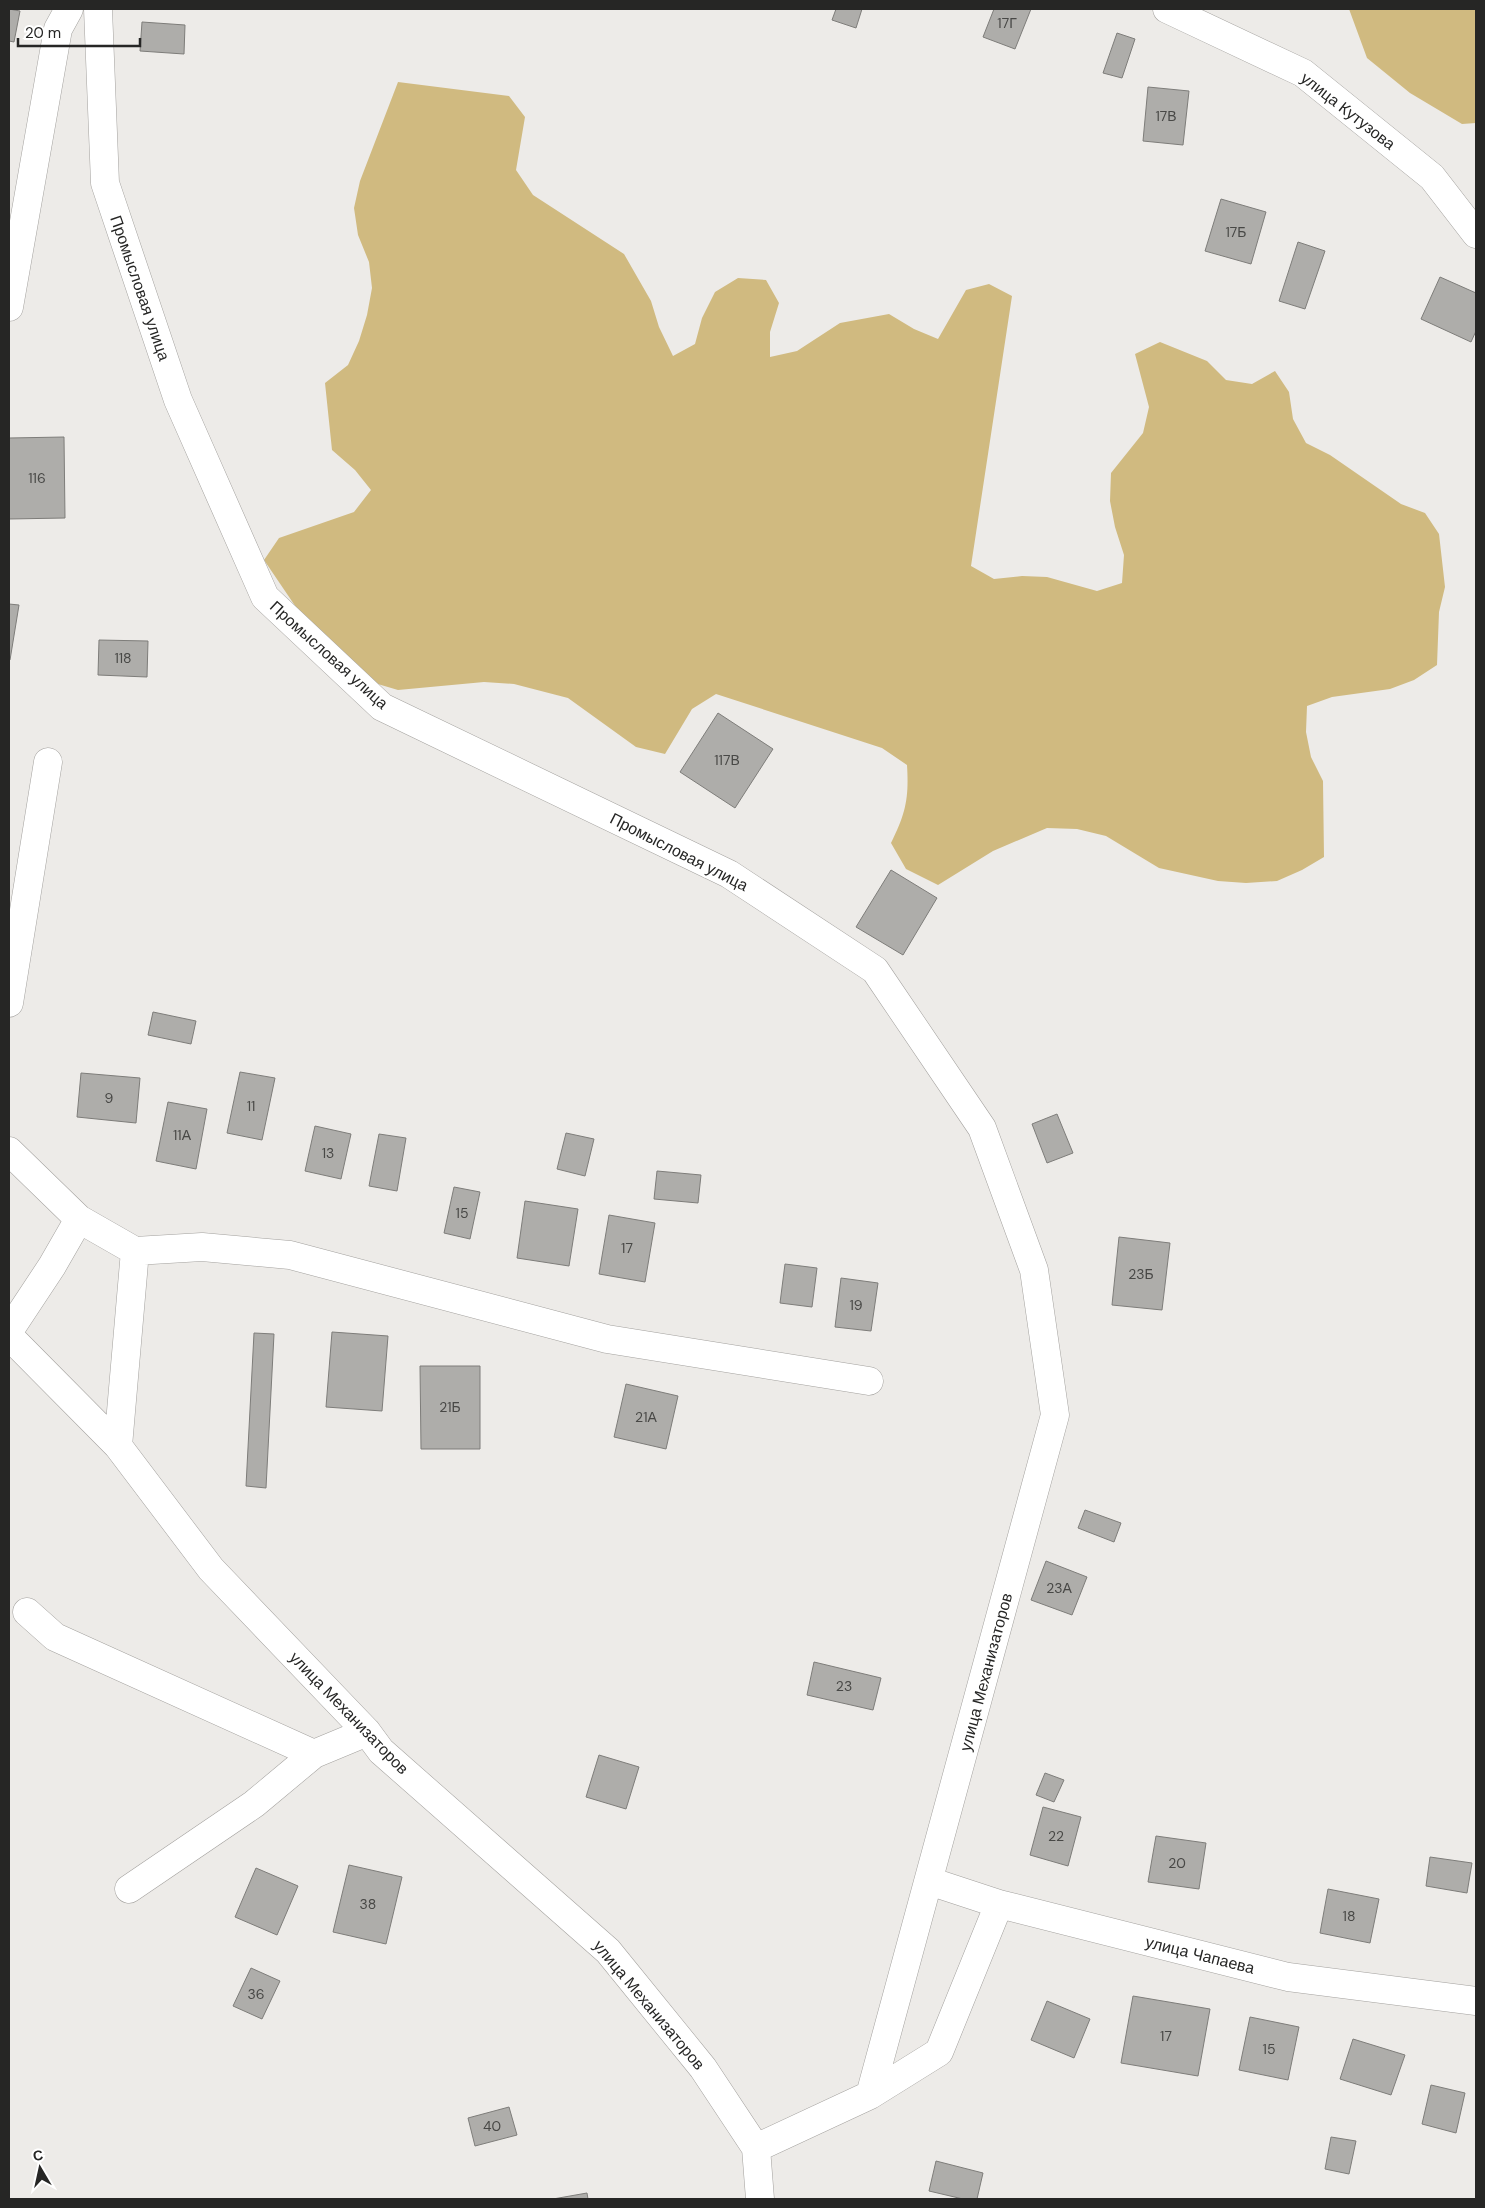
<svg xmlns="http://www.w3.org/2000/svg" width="1485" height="2208" font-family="'DM Sans',sans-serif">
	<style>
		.green { fill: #d0ba80 }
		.building { fill: #aeadaa; stroke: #7e7d7a }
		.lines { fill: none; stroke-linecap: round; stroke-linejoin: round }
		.minor-casing { stroke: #a3a19e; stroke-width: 29 }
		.minor { stroke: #fff; stroke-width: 28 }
		.labels { text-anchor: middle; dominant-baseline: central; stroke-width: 4.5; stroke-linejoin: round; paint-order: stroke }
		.number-label { font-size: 14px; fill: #484846 }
		.street-label { font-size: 16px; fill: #262625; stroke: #fff }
	</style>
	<rect width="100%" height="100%" fill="#edebe8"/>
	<path class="green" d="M1349,9h127v114l-14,1 -52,-31 -43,-35z
		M398,82l111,14 16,21 -9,53 17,25 91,59 27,47 8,26 14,29 22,-12 7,-26 13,-26 23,-14 28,2 13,23 -9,29v25l27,-6 43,-28 49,-9 25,15 24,10 28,-49 23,-6 23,12 -41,270 23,13 28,-3 25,1 50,14 25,-8 2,-28 -9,-28 -5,-26 1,-28 32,-40 6,-26 -14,-53 25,-12 47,19 19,19 26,4 23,-13 14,21 4,27 13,24 24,12 71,49 24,9 14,21 6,53 -6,25 -2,53 -23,15 -24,9 -58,8 -25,9 -1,26 5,25 12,24 1,76 -22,13 -25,11 -31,2 -28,-2 -59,-13 -53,-32 -29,-7 -30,-1 -54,23 -55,34 -32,-16 -15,-26c15,-30 18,-45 16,-78l-25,-17 -166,-54 -24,15 -27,45 -29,-7 -68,-49 -54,-14 -30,-2 -86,8 -27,-8 -67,-63 -40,-59 15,-22 75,-26 17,-22 -16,-20 -23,-20 -7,-67 23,-18 11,-24 8,-26 5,-27 -3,-26 -11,-27 -4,-27 6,-27z"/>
	<path class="building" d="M9,9l11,2 -6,31 -5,-1z
		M836,9h26l-6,19 -24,-8z
		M994,9h37l-16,40 -32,-12z
		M142,22l43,3 -1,29 -44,-3z
		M1117,33l18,6 -13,39 -19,-5z
		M1148,87l41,4 -6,54 -40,-4z
		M1221,199l45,13 -15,52 -46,-13z
		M1298,242l27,9 -20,58 -26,-8z
		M1440,277l36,16v38l-5,11 -50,-23z
		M64,437l1,81 -56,1v-81z
		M9,604l10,1 -9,55h-1z
		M99,640l49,1 -1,36 -49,-2z
		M718,713l55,36 -38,59 -55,-36z
		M891,870l46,28 -34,57 -47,-28z
		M153,1012l43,9 -5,23 -43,-9z
		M240,1072l35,6 -13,62 -35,-7z
		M81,1073l59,5 -4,45 -59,-6z
		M168,1102l39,7 -11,60 -40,-8z
		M1057,1114l16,39 -26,10 -15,-39z
		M315,1126l36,8 -10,45 -36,-8z
		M566,1133l28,6 -9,37 -28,-7z
		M379,1134l27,4 -9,53 -28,-5z
		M657,1171l44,4 -3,28 -44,-4z
		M454,1187l26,5 -10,47 -26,-6z
		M525,1201l53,8 -9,57 -52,-8z
		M609,1215l46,8 -10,59 -46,-8z
		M1119,1237l51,6 -8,67 -50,-5z
		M785,1264l32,4 -5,39 -32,-4z
		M841,1278l37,5 -7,48 -36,-4z
		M332,1332l56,4 -6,75 -56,-4z
		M254,1333l20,1 -8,154 -20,-2z
		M420,1366h60v83h-59z
		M626,1384l52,12 -12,53 -52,-12z
		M1085,1510l36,13 -7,19 -36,-14z
		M1046,1561l41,16 -15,38 -41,-15z
		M814,1662l67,16 -8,32 -66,-15z
		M599,1755l40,12 -13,42 -40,-12z
		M1045,1773l19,7 -10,22 -18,-7z
		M1043,1807l38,10 -13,49 -38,-11z
		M1156,1836l50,7 -7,46 -51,-7z
		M1430,1857l42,6 -5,30 -41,-7z
		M349,1865l53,12 -16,67 -53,-12z
		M256,1868l42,18 -21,49 -42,-18z
		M1328,1889l51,10 -9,44 -50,-10z
		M251,1968l29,13 -18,38 -29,-13z
		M1133,1996l77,13 -12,67 -77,-13z
		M1047,2001l43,18 -16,39 -43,-18z
		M1250,2017l49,10 -11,53 -49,-10z
		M1353,2039l52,16 -14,40 -51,-16z
		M1431,2085l34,8 -9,40 -34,-9z
		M509,2107l8,28 -42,11 -7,-28z
		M1331,2137l25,4 -7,33 -24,-5z
		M936,2161l47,12 -6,26h-14l-34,-8z
		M587,2193l1,6h-35z"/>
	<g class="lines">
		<defs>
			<path id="minor" d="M98,9l7,174 73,217 87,197 117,110 347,167 146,96 107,158 52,142 21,145 -185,680 -114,53
				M1167,9l136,64 129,104 44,57
				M9,307l49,-278 11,-20
				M9,1003l39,-241
				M9,1151l70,68 56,32 67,-4 88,8 317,84 262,42
				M9,1331l43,-65 27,-47
				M9,1336l109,110 93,123 156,163 14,19 227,200 95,117 53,80 4,51
				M118,1446l17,-195
				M27,1612l28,25 259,117 53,-22
				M929,1881l70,23 289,73 188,24
				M129,1889l125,-85 60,-50
				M870,2095l69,-43 60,-148"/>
		</defs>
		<use href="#minor" class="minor-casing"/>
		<use href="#minor" class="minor"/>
	</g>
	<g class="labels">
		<g class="number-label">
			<text x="1007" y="23">17Г</text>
			<text x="1166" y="116">17В</text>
			<text x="1236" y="232">17Б</text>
			<text x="37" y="478">116</text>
			<text x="123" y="658">118</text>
			<text x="727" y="760">117В</text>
			<text x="109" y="1098">9</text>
			<text x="251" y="1106">11</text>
			<text x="182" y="1135">11А</text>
			<text x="328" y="1153">13</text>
			<text x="462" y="1213">15</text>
			<text x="627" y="1248">17</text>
			<text x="1141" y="1274">23Б</text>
			<text x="856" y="1305">19</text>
			<text x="450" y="1407">21Б</text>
			<text x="646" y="1417">21А</text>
			<text x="1059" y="1588">23А</text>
			<text x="844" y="1686">23</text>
			<text x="1056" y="1836">22</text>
			<text x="1177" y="1863">20</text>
			<text x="368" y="1904">38</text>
			<text x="1349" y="1916">18</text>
			<text x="256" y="1994">36</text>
			<text x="1166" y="2036">17</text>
			<text x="1269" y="2049">15</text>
			<text x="492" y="2126">40</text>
		</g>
		<g class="street-label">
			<text transform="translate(1348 111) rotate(38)">улица Кутузова</text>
			<text transform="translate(140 288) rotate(71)">Промысловая улица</text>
			<text transform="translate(329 655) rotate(42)">Промысловая улица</text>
			<text transform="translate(679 852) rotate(27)">Промысловая улица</text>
			<text transform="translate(986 1672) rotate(-75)">улица Механизаторов</text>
			<text transform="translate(349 1713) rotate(46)">улица Механизаторов</text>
			<text transform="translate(1200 1955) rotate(14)">улица Чапаева</text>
			<text transform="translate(649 2005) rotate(50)">улица Механизаторов</text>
		</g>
	</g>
	<rect width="1485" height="2208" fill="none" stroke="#262625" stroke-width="20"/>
	<g transform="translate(40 2168) rotate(351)" stroke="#ffffff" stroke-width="4" paint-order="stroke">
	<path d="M0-4L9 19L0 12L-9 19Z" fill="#262625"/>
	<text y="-8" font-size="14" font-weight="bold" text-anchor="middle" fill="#262625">С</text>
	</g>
	<path d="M18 38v8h122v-8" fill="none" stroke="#262625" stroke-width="2.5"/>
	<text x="25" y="38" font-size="15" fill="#262625" stroke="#ffffff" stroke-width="4" paint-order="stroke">20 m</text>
</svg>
